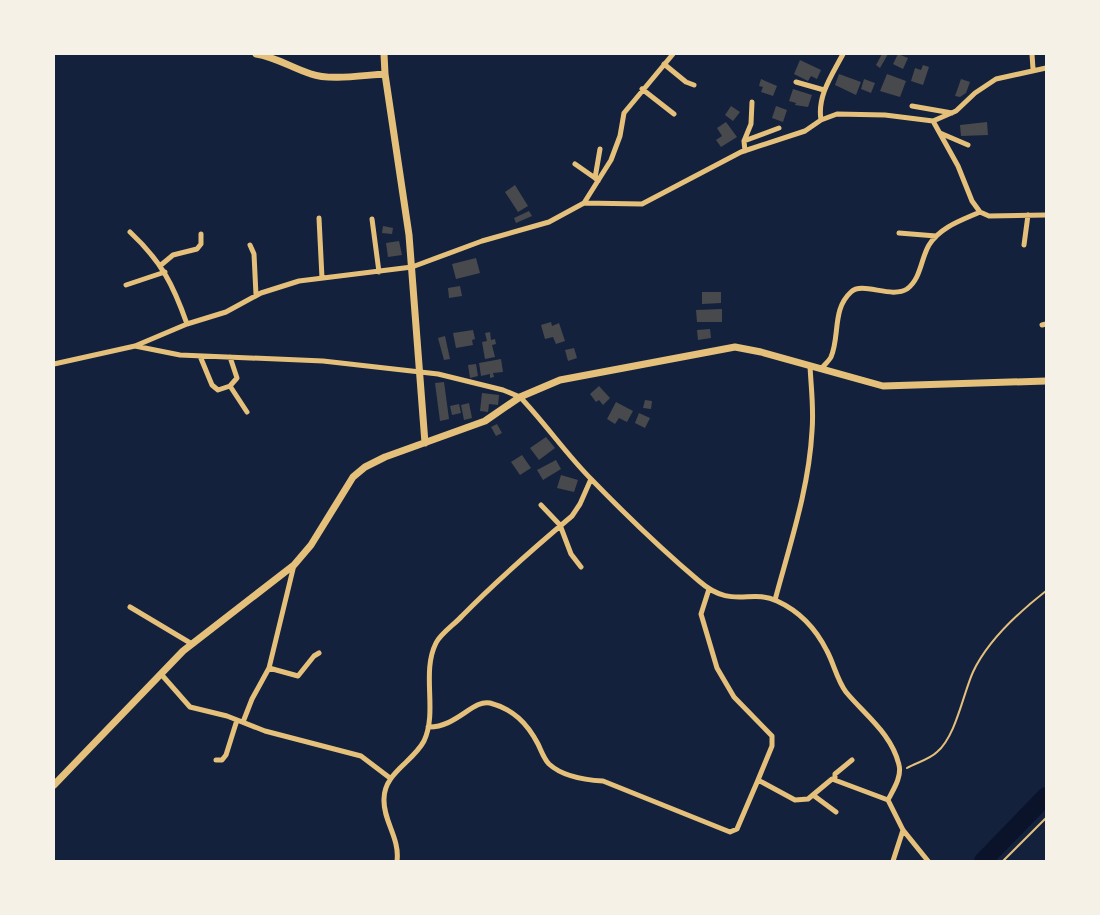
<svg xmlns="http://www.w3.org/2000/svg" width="1100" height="915" font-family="Helvetica,sans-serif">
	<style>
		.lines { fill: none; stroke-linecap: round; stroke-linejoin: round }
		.river { stroke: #0b132b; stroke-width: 18 }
		.building { fill: #48494c }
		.path { stroke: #e5c07b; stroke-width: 2 }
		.minor { stroke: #e5c07b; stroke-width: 5 }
		.tertiary { stroke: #e5c07b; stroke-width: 7 }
	</style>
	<rect width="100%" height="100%" fill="#14213d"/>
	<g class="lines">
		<path class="river" d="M983,861l63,-65"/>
	</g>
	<path class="building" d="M882,54h6l-8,14 -4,-3z
		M898,54l10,4 -5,11 -10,-5z
		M800,60l21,10 -4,9 -6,-3 -3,5 -14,-7z
		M923,65l6,2 -6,18 -12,-4 4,-13 6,2z
		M839,74l22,8 -5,13 -21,-10z
		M887,74l19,7 -6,16 -20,-6z
		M761,79l16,7 -4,10 -12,-4 2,-5 -4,-1z
		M864,79l11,4 -4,10 -10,-4z
		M961,79l9,3 -4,11 -6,4 -5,-1z
		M793,89l19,6 -4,12 -13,-2 1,-2 -7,-2z
		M731,106l9,6 -7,9 -8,-6z
		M776,106l11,4 -4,12 -11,-4z
		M726,122l11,15 -16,10 -5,-7 6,-4 -5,-8z
		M987,122l1,13 -27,1 -1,-11z
		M515,185l13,21 -10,6 -13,-20z
		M529,211l3,5 -16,7 -2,-5z
		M383,226l10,2 -1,6 -10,-1z
		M399,241l3,14 -14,2 -2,-14z
		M476,258l4,15 -24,6 -4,-15z
		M460,286l2,10 -13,2 -1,-10z
		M702,292h19v11l-19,1z
		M722,309v13h-25l-1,-12z
		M551,322l1,4 7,-3 6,18 -9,3 -3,-7 -8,2 -4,-14z
		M710,329l1,9 -13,2 -1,-10z
		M473,330l2,9 -3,1 1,5 -17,3 -3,-15z
		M490,332l1,8 4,-1 1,5 -4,1 3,12 -10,2 -3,-17 5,-1 -2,-8z
		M445,336l5,23 -6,1 -6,-22z
		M574,348l3,10 -9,3 -3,-11z
		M501,359l2,13 -10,1 1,4 -4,1v-4l-9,2 -2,-13z
		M476,364l2,12 -8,2 -2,-13z
		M444,382l5,37 -9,2 -5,-38z
		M599,386l11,12 -7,7 -4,-5 -3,2 -6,-8z
		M482,393l17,2 -1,10 -9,-1 -1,8 -8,-1z
		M645,400l7,1 -1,8 -8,-1z
		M616,402l17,9 -6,11 -8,-4 -4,6 -8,-5z
		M469,403l3,15 -8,2 -3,-15z
		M459,404l2,9 -9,2 -2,-9z
		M639,413l11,5 -5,10 -10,-5z
		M497,424l5,9 -6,3 -5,-9z
		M546,437l9,11 -16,12 -9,-12z
		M522,455l9,13 -11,7 -9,-13z
		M556,460l5,9 -18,11 -6,-10z
		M561,475l17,5 -4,12 -17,-4z"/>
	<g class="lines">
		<path class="path" d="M907,768c9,-5 23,-9 30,-16 19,-16 26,-58 36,-80 15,-32 46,-60 73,-81
			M1003,861l43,-43"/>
		<path class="minor" d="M1032,54l1,15
			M664,64l22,18 8,3
			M796,82l28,8
			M642,89l32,25
			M912,106l40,7
			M821,120c-4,-24 11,-45 22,-66
			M933,121l25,45 14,35 8,11 9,4 57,-1
			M940,133l28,12
			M744,141l35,-13
			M745,151l-1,-10 7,-17 1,-22
			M575,164l20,14
			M598,181l-3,-3 5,-29
			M584,203l27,-43 9,-24 4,-23 49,-59
			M319,218l3,60
			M372,219l7,53
			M130,232c31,29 43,52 57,92
			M899,233l37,3
			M250,245l4,9 2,41
			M1024,245l4,-30
			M161,265l12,-10 24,-6 4,-5v-10
			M126,285l39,-13
			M1042,325l4,-1
			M135,346l45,9 143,6 115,13 65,16 17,7c25,26 46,57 72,83 34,35 69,69 107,101 33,29 51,7 78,20 22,10 39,28 50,50 7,13 10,29 19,41 19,23 46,42 53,73 3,12 -6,25 -11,35
			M200,356l12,29 6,5 12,-4 7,-8 -7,-21
			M54,364l81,-18 52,-22 39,-12 35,-19 38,-12 113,-14 70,-26 67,-19 35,-19 58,1 99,-52 64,-21 16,-11 16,-6 48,1 48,6 23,-10 19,-18 21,-14 50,-11
			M821,369c3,-4 8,-8 10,-12 9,-21 1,-48 20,-65 11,-11 40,7 56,-3 14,-10 14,-31 22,-44 11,-18 33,-25 51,-33
			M230,386l17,26
			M541,505l19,20 11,29 10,13
			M709,589l-8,25 16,54 17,29 38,39v10l-14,34
			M775,600c15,-56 34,-112 37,-169 2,-22 -1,-44 -2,-65
			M130,607l62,37
			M269,668l29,8 16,-20 5,-3
			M161,674l29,33 37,9 38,15 96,25 29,22
			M243,722l9,-23 17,-31 25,-103
			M428,727c28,1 45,-28 62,-24 23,6 37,20 48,41 3,6 6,15 11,20 13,12 36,16 54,17l127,51 7,-3 21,-49 37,20 13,-1 24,-20 56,21 15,30 25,31
			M216,760h6l4,-5 11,-35
			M835,780v-6l17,-14
			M813,795l23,17
			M397,861c3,-23 -14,-40 -13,-62 0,-26 29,-37 40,-58 14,-30 -3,-68 12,-98 5,-10 19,-19 26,-27 35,-36 72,-68 110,-100l8,-12 11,-25
			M893,861l10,-31"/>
		<path class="tertiary" d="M256,54c20,3 36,14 55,20 19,7 53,1 74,0l24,161 16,208
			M384,54l1,20
			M54,785l129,-134 111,-86 17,-20 42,-68 12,-10 20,-10 100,-36 35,-24 40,-17 175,-33 26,5 122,34 163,-5"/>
	</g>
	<rect width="1100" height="915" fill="none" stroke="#f6f1e7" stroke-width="110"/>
</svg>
